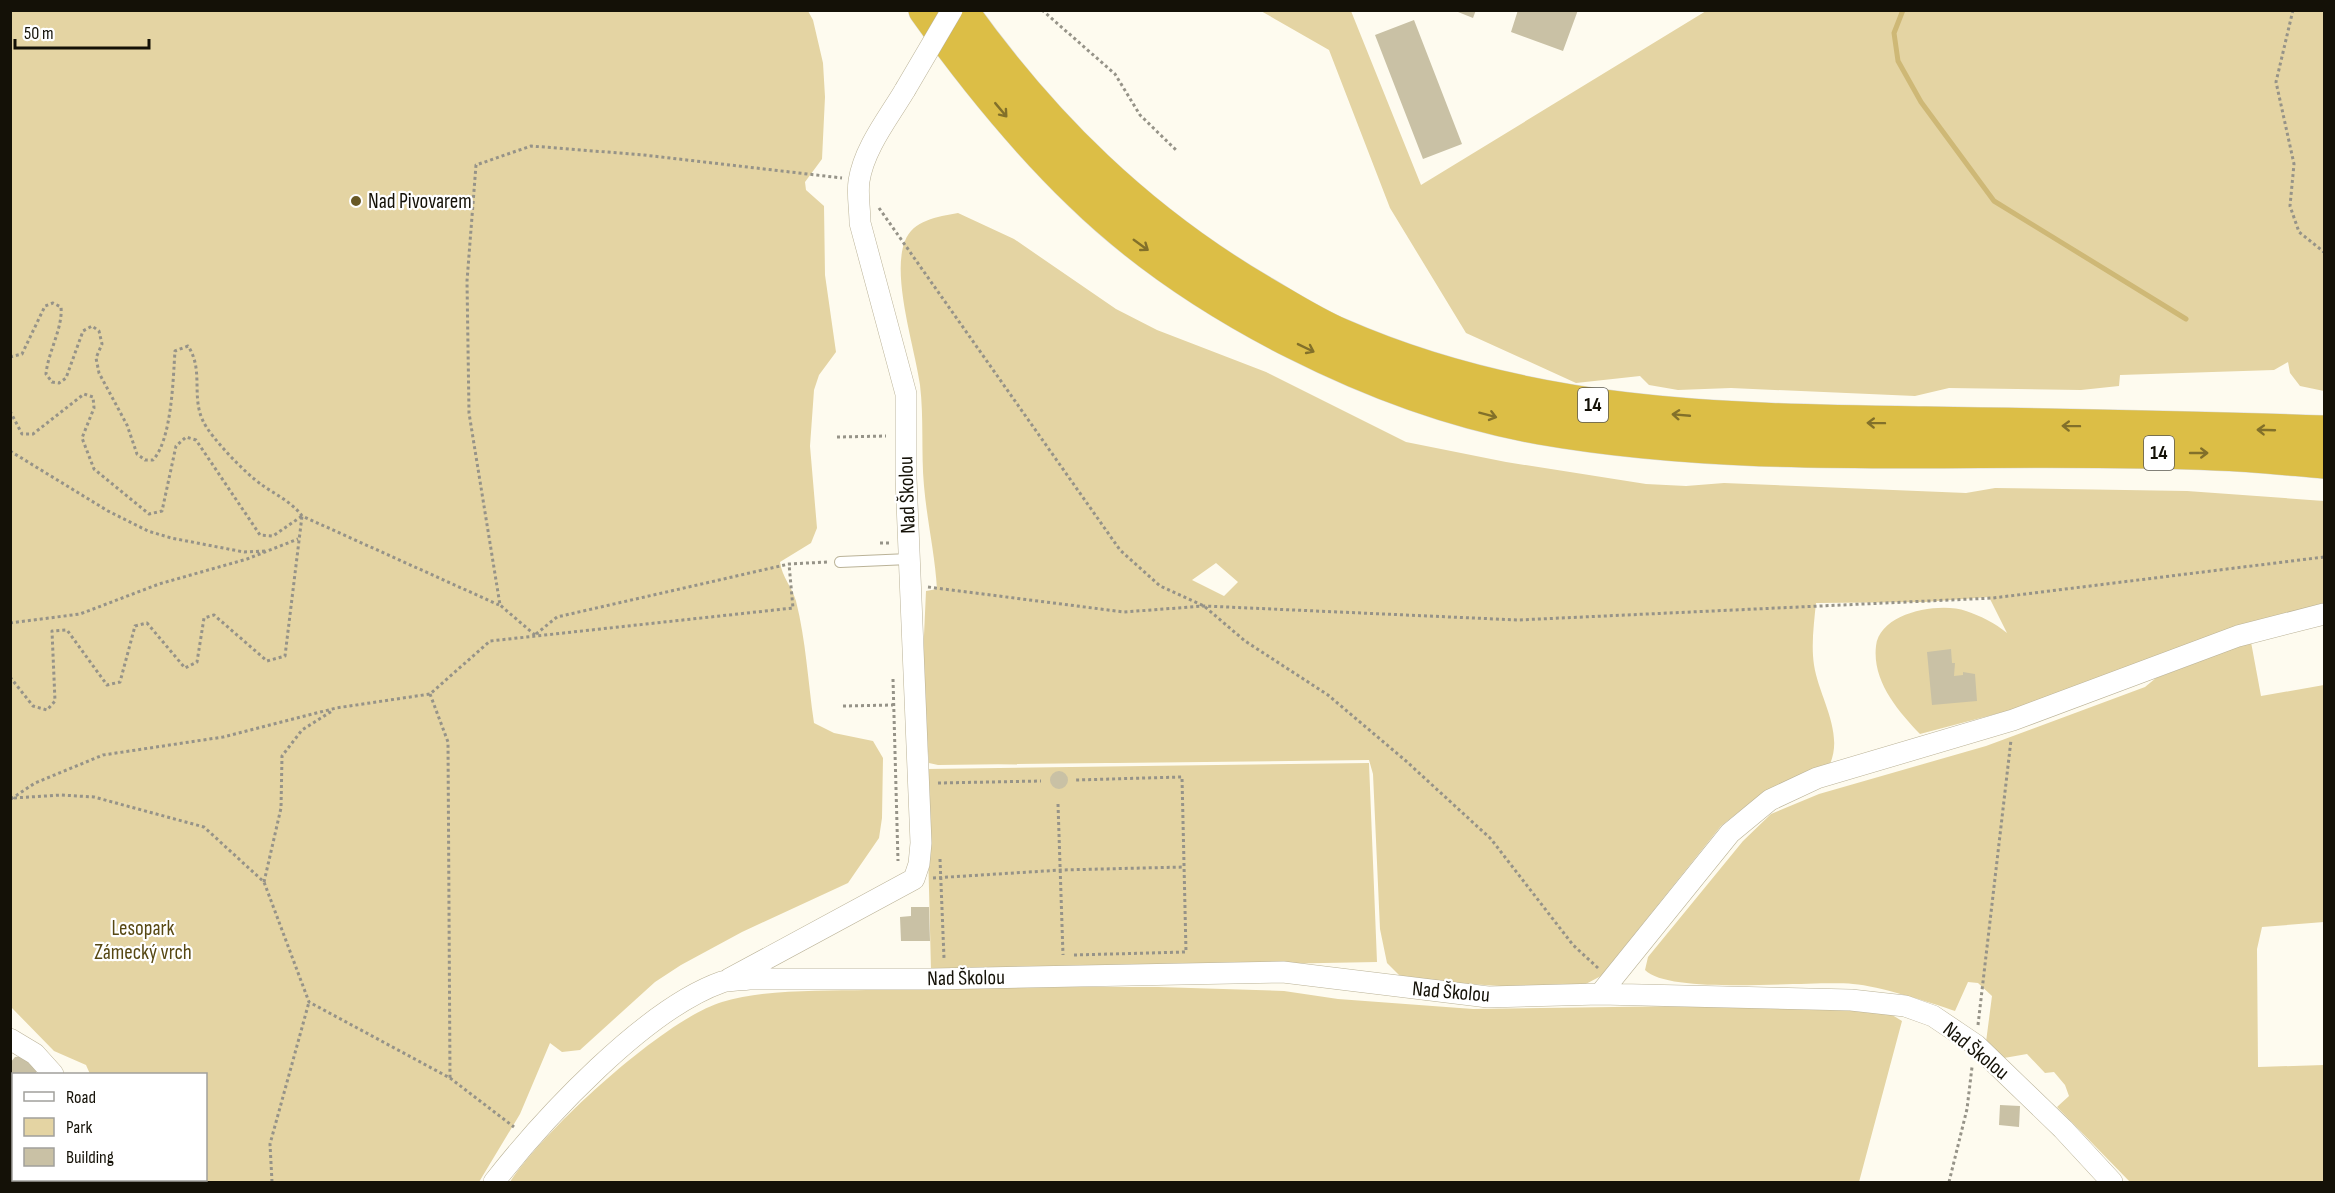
<svg xmlns="http://www.w3.org/2000/svg" width="2335" height="1193" font-family="'Sofia Sans Condensed',sans-serif">
	<style>
		.green { fill: #e4d4a3; fill-rule: evenodd }
		.lines { fill: none; stroke-linecap: round; stroke-linejoin: round }
		.stream { stroke: #ceb876; stroke-width: 5 }
		.building { fill: #c9c1a5 }
		.service-casing { stroke: #bab297; stroke-width: 12 }
		.minor-casing { stroke: #bab297; stroke-width: 22 }
		.trunk-casing { stroke: #d9d9d7; stroke-width: 34 }
		.path { stroke: #969388; stroke-width: 3; stroke-dasharray: 3 3; stroke-linecap: butt }
		.service { stroke: #fff; stroke-width: 10 }
		.minor { stroke: #fff; stroke-width: 21 }
		.trunk { stroke: #dcbe46; stroke-width: 33 }
		.minor-bridge-casing { stroke: #bab297; stroke-width: 22; stroke-linecap: butt }
		.minor-bridge { stroke: #fff; stroke-width: 21 }
		.oneway { stroke: #82702a }
		.poi-dot { fill: #685825; stroke: #fff; stroke-width: 2 }
		.labels { text-anchor: middle; dominant-baseline: central; stroke-width: 4.5; stroke-linejoin: round; paint-order: stroke }
		.shield { fill: #fff; stroke: #5a5851; stroke-width: 1.5 }
		.shield-label { font-size: 20px; font-weight: bold; fill: #141107 }
		.poi-label { font-size: 21px; fill: #141107; stroke: #fff; text-anchor: start }
		.street-label { font-size: 21px; fill: #141107; stroke: #fff }
		.park-label { font-size: 21px; fill: #574813; stroke: #fff }
	</style>
	<rect width="100%" height="100%" fill="#fefbef"/>
	<path class="green" d="M808,11l5,9 10,43 2,34 -3,62 -17,23 1,8 18,16 1,69 11,77 -17,23 -5,15 -4,56 7,82 -6,15 -31,19c2,15 12,25 16,39 10,40 12,81 18,122l20,10 39,8 10,17 -1,60 -3,20 -31,45 -106,49 -61,33 -26,17 -75,68 -18,2 -12,-9 -30,71 -41,68h-468v-26l2,-1 1,25h192v-106h-116l-4,-9 -32,-14 -43,-44v-996z
		M1261,11h90l70,174 285,-174h618v380l-24,-5 -10,-13 -2,-11 -14,8 -154,5 -1,11 -38,4 -132,-2 -34,8 -184,-8 -53,2 -29,-5 -9,-9 -64,7 -110,-50 -76,-125 -61,-158z
		M958,213l56,26 102,70 41,21 109,42 140,70 100,20 140,22 40,2 38,-3 242,10 29,-5 192,3 137,10v102l-82,23 -216,80 -106,28c-22,-23 -48,-53 -44,-88 4,-34 64,-44 90,-35 15,5 29,12 41,22l-18,-36 -64,5 -109,1c-2,20 -5,42 -2,62 5,32 30,67 16,99l-65,27 -44,35 -120,150 -19,10 -65,1 -113,-7 -17,-17 -7,-34 -7,-155 -4,-14 -431,5 -9,-2 -7,-83 4,-89 11,-2c-2,-35 -10,-68 -13,-103 -3,-34 0,-68 -4,-101 -5,-37 -29,-109 -15,-144 8,-21 32,-24 53,-28zM1216,563l22,19 -14,14 -32,-16z
		M2251,642l10,54 63,-11v237l-62,5 -5,22 1,118 66,-2v117h-194l-73,-75 12,-11 -4,-11 -11,-13 -9,1 -18,-19 -23,4 -18,-16 6,-46 -14,-13 -10,-1 -13,29c-26,-9 -76,-25 -102,-27 -42,-4 -182,12 -208,-14l3,-13 95,-116 28,-27 48,-20 167,-48 159,-59 11,-9z
		M1369,763l8,199 -446,8 -5,-201z
		M1158,987l126,4 54,8 135,10 284,-4 132,8 13,8 -43,161h-1349c34,-52 153,-162 212,-180 44,-13 99,-11 145,-12 97,-3 194,-3 291,-3z"/>
	<g class="lines">
		<path class="stream" d="M1903,10l-9,23 4,28 23,41 73,99 192,118"/>
	</g>
	<path class="building" d="M1453,10h23l-3,8z
		M1518,10h60l-15,41 -52,-19z
		M1414,20l48,124 -39,15 -48,-124z
		M1951,649l1,14h3l-1,13 9,-1v-3l12,2 2,27 -45,4 -5,-53z
		M1050 780a9 9 0 1 1 18 0a9 9 0 1 1-18 0Z
		M911,907h18l1,34h-29l-1,-24 11,-1z
		M22,1056l14,13v5h-22v50l-4,1v-62l5,-6z
		M2000,1105l20,1 -1,21 -20,-2z"/>
	<g class="lines">
		<defs>
			<path id="service" d="M840,562l69,-3"/>
			<path id="minor" d="M729,979l185,-100 5,-15 2,-21 -15,-365v-84l-46,-171c0,-14 -3,-29 -1,-42 5,-33 30,-64 46,-91
				M1600,994l130,-161 40,-33 47,-22 196,-58 225,-84 86,-22
				M10,1039l25,15 18,20
				M10,1142l4,-1
				M494,1182c50,-64 151,-173 228,-200 8,-2 19,-2 27,-3h184l350,-7 205,25 112,-3 251,6 54,6 28,10 43,29 87,84 49,53"/>
			<path id="trunk" d="M925,10c47,66 97,128 155,184 116,113 302,206 460,234 223,39 451,16 676,26 36,1 72,5 108,8
				M961,10c83,116 178,209 300,281 26,15 52,32 80,44 190,83 381,85 584,88 133,2 266,4 399,9"/>
		</defs>
		<use href="#service" class="service-casing"/>
		<use href="#minor" class="minor-casing"/>
		<use href="#trunk" class="trunk-casing"/>
		<path class="path" d="M1042,10l73,64 25,41 36,35
			M2293,10l-17,72 18,82 -4,42 9,26 25,20
			M879,208l241,342 40,36 44,20 41,35 83,54 78,66 85,78 82,106 25,23
			M10,357l12,-3 23,-48 8,-3 8,4c2,21 -13,45 -15,67l6,8 7,1 7,-5 17,-47 9,-5 7,5 3,13 -6,14 3,15 28,52 10,29 8,6h8c19,-21 20,-81 22,-109l13,-5c16,24 3,50 15,75 8,17 43,53 59,64 14,10 30,17 40,31l197,89
			M10,411l12,23h11l51,-40 9,3 1,11 -12,30 12,31 55,45 13,-3 14,-65 10,-9 10,3 64,95 13,1 29,-20
			M837,437l49,-1
			M10,451l98,60 40,20 23,7 73,14 22,-1
			M880,543h9
			M928,587l196,25 80,-6 314,14 475,-22 331,-41
			M10,623l70,-9 79,-30 88,-25 51,-20
			M536,634l21,-17 232,-53 38,-2
			M535,635l-35,-30 -31,-192 -2,-132 9,-116 55,-19 113,9 198,23
			M10,677l23,29 14,4 8,-9 -3,-70 15,-1 40,55 13,-3 15,-56 12,-3 38,45 12,-6 7,-44 10,-3 53,46 18,-5 17,-140
			M893,679l5,182
			M430,694l18,48 2,336
			M843,706l50,-1
			M938,783l103,-2
			M14,798l47,-3 33,2 110,30 60,55 45,120 141,76 64,49
			M11,799l24,-16 68,-28 120,-18 113,-29 94,-14 60,-53 303,-33 -4,-44
			M1058,804l5,151
			M940,859l4,99
			M933,878l128,-8 123,-3
			M264,882l17,-74 1,-52 20,-26 30,-19
			M1074,955l112,-3 -4,-175 -107,3
			M1978,1025l33,-285
			M272,1182l-2,-38 39,-142
			M1949,1182l18,-73 5,-42"/>
		<use href="#service" class="service"/>
		<use href="#minor" class="minor"/>
		<use href="#trunk" class="trunk"/>
		<defs>
			<path id="minor-bridge" d="M905,90l47,-80"/>
		</defs>
		<use href="#minor-bridge" class="minor-bridge-casing"/>
		<use href="#minor-bridge" class="minor-bridge"/>
	</g>
	<defs><path id="oneway-shaft" d="M-6 0H5M1.5-3L5.5 0L1.5 3" fill="none" stroke-width="1.6" stroke-linecap="round" stroke-linejoin="round" transform="scale(1.5)"/></defs>
	<g class="oneway">
		<use href="#oneway-shaft" transform="translate(1001 110) rotate(50)"/>
		<use href="#oneway-shaft" transform="translate(1141 245) rotate(36)"/>
		<use href="#oneway-shaft" transform="translate(1306 348) rotate(26)"/>
		<use href="#oneway-shaft" transform="translate(1488 415) rotate(15)"/>
		<use href="#oneway-shaft" transform="translate(1681 415) rotate(-175)"/>
		<use href="#oneway-shaft" transform="translate(1876 423) rotate(-179)"/>
		<use href="#oneway-shaft" transform="translate(2071 426) rotate(-179)"/>
		<use href="#oneway-shaft" transform="translate(2266 430) rotate(-178)"/>
		<use href="#oneway-shaft" transform="translate(2199 453)"/>
	</g>
	<circle class="poi-dot" cx="356" cy="201" r="6"/>
	<g class="labels">
		<g class="shield">
			<rect x="1578" y="388" width="30" height="34" rx="4.5"/>
			<rect x="2144" y="436" width="30" height="34" rx="4.5"/>
		</g>
		<g class="shield-label">
			<text x="1593" y="405">14</text>
			<text x="2159" y="453">14</text>
		</g>
		<g class="poi-label">
			<text x="368" y="201">Nad Pivovarem</text>
		</g>
		<g class="street-label">
			<text transform="translate(907 495) rotate(-92)">Nad Školou</text>
			<text transform="translate(966 978) rotate(-1)">Nad Školou</text>
			<text transform="translate(1451 992) rotate(5)">Nad Školou</text>
			<text transform="translate(1976 1051) rotate(39)">Nad Školou</text>
		</g>
		<g class="park-label">
			<text x="143" y="928">Lesopark<tspan x="143" dy="24">Zámecký vrch</tspan></text>
		</g>
	</g>
	<rect width="2335" height="1193" fill="none" stroke="#141107" stroke-width="24"/>
	<rect x="12" y="1073" width="195" height="108" fill="#ffffff" stroke="#a1a09c" stroke-width="1.5"/>
	<rect x="24" y="1092" width="30" height="9" fill="#ffffff" stroke="#a1a09c" stroke-width="1.5"/>
	<text x="66" y="1103" font-size="18" fill="#141107">Road</text>
	<rect x="24" y="1118" width="30" height="18" fill="#e4d4a3" stroke="#a1a09c" stroke-width="1.5"/>
	<text x="66" y="1133" font-size="18" fill="#141107">Park</text>
	<rect x="24" y="1148" width="30" height="18" fill="#c9c1a5" stroke="#a1a09c" stroke-width="1.5"/>
	<text x="66" y="1163" font-size="18" fill="#141107">Building</text>
	<path d="M15 39v9h134v-9" fill="none" stroke="#141107" stroke-width="3"/>
	<text x="24" y="39" font-size="18" fill="#141107" stroke="#ffffff" stroke-width="4.5" paint-order="stroke">50 m</text>
</svg>
